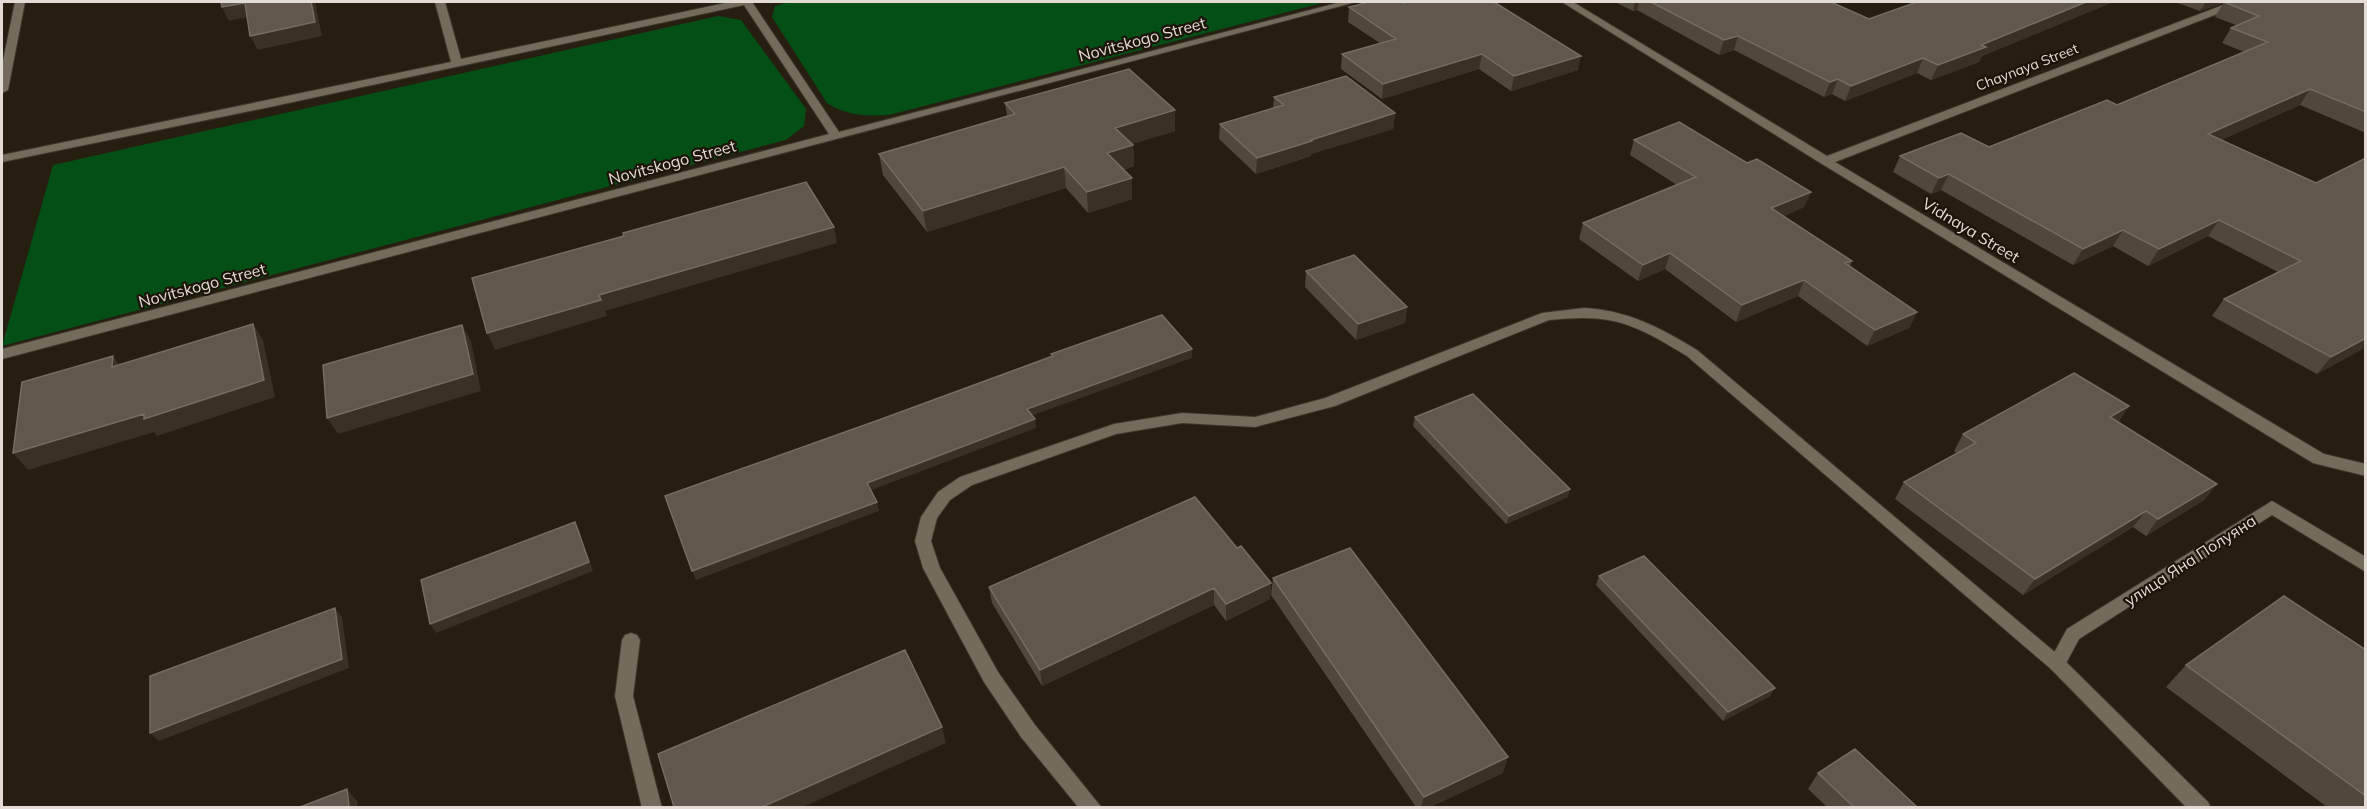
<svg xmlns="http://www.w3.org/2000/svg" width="2367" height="809" font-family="Mulish,sans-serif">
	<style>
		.green { fill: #044f16 }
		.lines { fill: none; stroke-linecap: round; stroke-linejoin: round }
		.lane-casing { stroke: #3d372f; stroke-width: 2 }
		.street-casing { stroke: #3d372f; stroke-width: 2 }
		.lane { fill: #756b5c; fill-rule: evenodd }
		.street { fill: #756b5c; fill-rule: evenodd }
		.wall { fill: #52473b }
		.shaded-wall { fill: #3a3024 }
		.building { fill: #61574c; stroke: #766c61; stroke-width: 1.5 }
		.labels { text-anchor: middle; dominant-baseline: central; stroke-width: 4.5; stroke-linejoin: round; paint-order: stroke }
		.far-street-label { font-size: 14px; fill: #e2dcd4; stroke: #1c1408 }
		.street-label { font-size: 16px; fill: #e2dcd4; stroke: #1c1408 }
	</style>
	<rect width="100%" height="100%" fill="#261e11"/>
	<path class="green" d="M789,2h537l-437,113c-24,1 -41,1 -62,-12l-55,-86 3,-11z
		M718,16l23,4 65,89 -2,17 -18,14 -784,206 51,-181z"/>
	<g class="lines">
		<defs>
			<path id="lane" d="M2272,501l94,56v15l-94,-57 -193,124 -16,30 -6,3 -6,-3 -3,-5 19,-35z
				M631,633l6,2 3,5 -7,56 29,112h-20l-27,-112 7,-56 3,-5z"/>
			<path id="street" d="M15,2h10l-17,88 -6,3v-27z
				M435,2h10l16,57 269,-57h22l87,130 502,-130h15l-1354,357v-10l827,-215 -85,-129 -474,102 -268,55v-7l449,-93z
				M1562,2h11l254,154 404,-154h13l-1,2 -408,158 489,292 42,10v12l-53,-13 -491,-299z
				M1584,308c43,2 77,20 113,42l366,309 145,143 3,6h-24l-136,-139 -364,-313c-54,-33 -74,-43 -138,-36l-214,86 -80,21 -73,-4 -66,11 -144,51 -22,15 -13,18 -6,23 9,27 58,104 37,53 67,83h-23l-58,-71 -37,-55 -61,-114 -8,-27 6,-24 17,-25 22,-15 154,-53 68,-11 73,4 70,-19 217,-85z"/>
		</defs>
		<use href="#lane" class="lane-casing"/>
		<use href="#street" class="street-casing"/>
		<use href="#lane" class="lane"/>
		<use href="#street" class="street"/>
	</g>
	<path class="wall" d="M1615,2h216l38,17 48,-17h196l-131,54 -3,6 -48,18 -14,-7 -72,28 -13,-7 -8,3 -90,-47 -15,5 -82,-45 -4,1z
		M2175,2h51l-26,9z
		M2224,2h142v131l-66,-28 -79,35 95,43 50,-25v189l-49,27 -105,-58 12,-17 54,-27 -70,-36 -60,30 -35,-20 -40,19 -132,-75 -10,4 -38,-22 7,-16 89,-9 128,-42 127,-53 -22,-9 9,-15 5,-3 -21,-8z
		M1349,7l229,63 -67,21 -32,-22 -97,30 -41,-30 1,-15 38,-11 -32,-21z
		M1274,97l121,16 -2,16 -82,25v2l-55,18 -37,-35 1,-15 53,-16z
		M1005,103l170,7v21l-43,13 1,1 1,21 -11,4 9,29 -44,14 -22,-25 -139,44 -44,-57 -4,-21 128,-38z
		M1634,140l113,23 64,29 -7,15 -20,9 68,45 -2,5 67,46 -8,16 -42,18 -69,-50 -62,26 -71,-53 -27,12 -59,-42 4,-16 94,-38 -47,-30z
		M1306,271l101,36 -2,16 -49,17 -51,-53z
		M2129,406l-11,16 99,62 -13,16 -58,36 -13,-9 -110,68 -128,-96 9,-17 53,-29 -3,-2 9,-17z
		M1415,417l153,80 -62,27 -93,-98z
		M1237,548l34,35 -1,16 -44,22 -12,-16 -172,81 -50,-83 -3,-16z
		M1599,576l176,112 -5,8 -47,25 -127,-136z
		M1273,578l230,195 -73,34h-14l-145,-212z
		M2366,650v157h-39l-161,-120 20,-22z
		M1818,773l99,34h-90l-19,-18z"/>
	<path class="shaded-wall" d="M311,2h4l7,34 -64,14 -8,-14z
		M1635,2h4l-2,8 -4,1z
		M2086,2h27l-131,54 -3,6 -48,18 7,-15 43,-20z
		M2206,2h20l-26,9z
		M245,3l7,13 -23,5 -7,-14z
		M1738,36l-4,14 -15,5 5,-15z
		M1482,54l-3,15 -97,30 1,-15z
		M1581,56l-3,14 -67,21 3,-15z
		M1923,58l-6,15 -72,28 6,-15z
		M1838,79l-6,15 -8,3 6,-15z
		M2310,89l-10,16 -102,45 10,-16z
		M1175,110v21l-59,18 -1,-21z
		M1395,113l-2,16 -82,25v2l-55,18 1,-16 54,-18z
		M1133,145l1,21 -26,8 -1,-21z
		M1064,167l2,21 -139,44 -4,-21z
		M1949,174l-8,16 -10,4 8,-16z
		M1132,178v21l-44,14 -1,-21z
		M1811,192l-7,15 -39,17 6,-16z
		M2219,220l-11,16 -60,30 11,-17z
		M834,227l3,16 -232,68 -6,-16z
		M2123,230l-10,16 -40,19 10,-16z
		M1670,253l-5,16 -27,12 5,-16z
		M1804,280l-6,16 -62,26 6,-17z
		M601,300l6,16 -112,34 -8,-17z
		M1407,307l-2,16 -49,17 2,-16z
		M1917,312l-8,16 -42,18 8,-16z
		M253,324l10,16 12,57 -118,39 -3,-4 -126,38 -15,-17 131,-39z
		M462,325l9,16 10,50 -143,43 -11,-16z
		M2366,338v9l-49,27 14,-17z
		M1192,349v9l-164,59 -1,-8z
		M113,356l12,17 -13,-6z
		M2129,406l-11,17 -8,-6z
		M1035,419l1,9 -167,63 -2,-8z
		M2217,484l-13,16 -58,36 12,-17z
		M1570,489l-2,8 -62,27 3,-8z
		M877,502l2,9 -183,69 -4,-9z
		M2146,511l-13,16 -110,68 12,-16z
		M575,522l4,8 14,41 -157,62 -6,-9z
		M1271,583l-1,16 -44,22v-17z
		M1214,588v17l-172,81 -2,-16z
		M335,608l7,9 7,51 -190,73 -9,-8z
		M1775,688l-5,8 -47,25 5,-9z
		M942,727l4,16 -143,64h-41z
		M1508,757l-5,16 -73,34h-9l3,-10z
		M347,789l10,12 1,6h-9z"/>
	<path class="building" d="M221,2h90l4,20 -65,14 -5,-33 -23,4z
		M1369,2h33l2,1 4,-1h86l87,54 -67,20 -32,-22 -99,30 -41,-30 54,-15 -47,-32z
		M1651,2h180l38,17 48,-17h169l-105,43 5,2 -48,18 -15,-7 -72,28 -13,-7 -8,3 -92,-46 -14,4z
		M2224,2h142v110l-56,-23 -102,45 108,49 50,-25v180l-35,19 -107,-58 77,-38 -82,-41 -60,29 -36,-19 -40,19 -134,-75 -10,4 -39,-22 61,-23 28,14 118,-47 10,5 151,-63 -37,-14 28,-12z
		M1129,69l46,41 -60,18 18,17 -26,8 25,25 -45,14 -23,-25 -141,44 -44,-57 136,-40 -10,-11z
		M1346,76l49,37 -84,27 1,1 -55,17 -37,-34 64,-19 -10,-8z
		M1679,122l68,41 10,-4 54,33 -40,16 81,53 -7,2 72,49 -42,18 -71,-50 -62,25 -72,-52 -27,12 -60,-42 113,-46 -62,-37z
		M806,182l28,45 -235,68 2,5 -114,33 -15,-55 152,-42 -1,-3z
		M1354,255l53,52 -49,17 -52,-53z
		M1162,315l30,34 -165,60 8,10 -168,64 10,19 -185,69 -27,-75 211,-75 177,-65 -2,-2z
		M253,324l11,56 -120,39v-5l-131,39 9,-71 91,-26 -1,11z
		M462,325l11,49 -146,44 -4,-53z
		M2074,373l55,33 -19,11 107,67 -59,35 -12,-8 -111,68 -131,-97 72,-39 -13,-9z
		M1473,394l97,95 -61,27 -94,-99z
		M1195,497l42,51 4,-2 30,37 -45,21 -12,-16 -174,82 -51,-83z
		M575,522l14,40 -159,62 -9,-44z
		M1350,548l158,209 -84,40 -151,-219z
		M1644,556l131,132 -47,24 -129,-136z
		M2284,596l82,54v146l-180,-131z
		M335,608l7,51 -192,74v-57z
		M905,650l37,77 -180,80h-88l-16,-53z
		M1855,749l62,58h-63l-36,-34z
		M347,789l2,18h-49z"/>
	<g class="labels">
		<g class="far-street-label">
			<text transform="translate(2027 67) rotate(-21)">Chaynaya Street</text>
		</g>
		<g class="street-label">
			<text transform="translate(1142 39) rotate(-15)">Novitskogo Street</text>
			<text transform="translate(672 162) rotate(-15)">Novitskogo Street</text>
			<text transform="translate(1971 230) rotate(31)">Vidnaya Street</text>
			<text transform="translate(202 285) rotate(-15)">Novitskogo Street</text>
			<text transform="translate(2190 560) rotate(-33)">улица Яна Полуяна</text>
		</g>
	</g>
	<rect width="2367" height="809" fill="none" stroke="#e2dcd4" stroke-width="6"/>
</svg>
